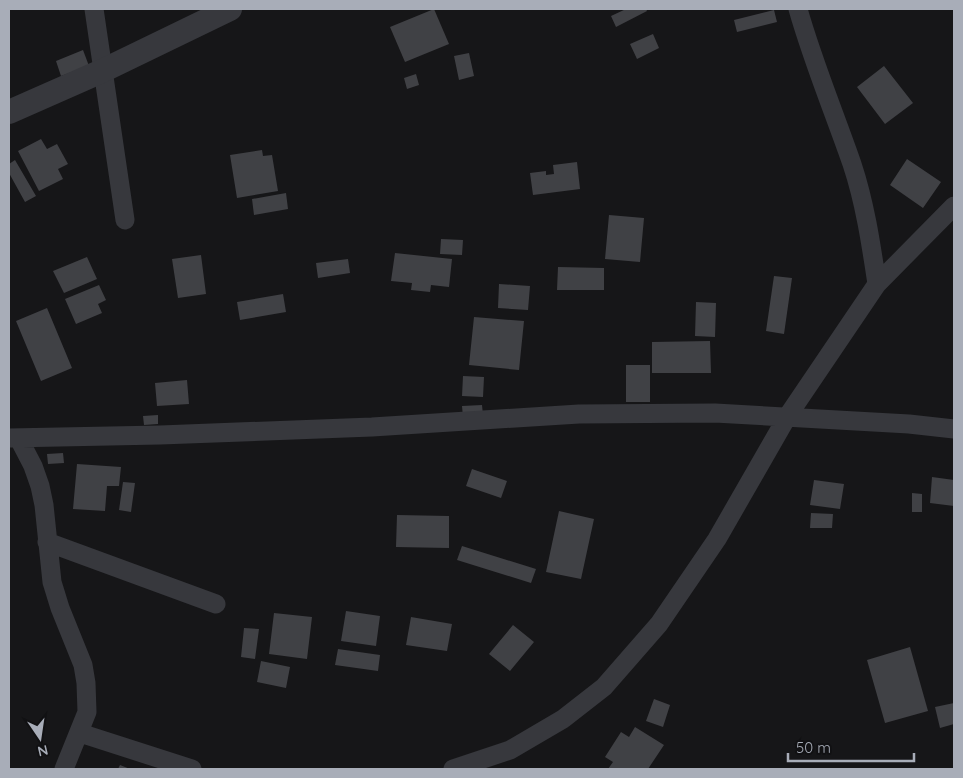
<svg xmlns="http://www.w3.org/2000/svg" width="963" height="778" font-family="Quicksand,sans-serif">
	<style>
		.building { fill: #404145 }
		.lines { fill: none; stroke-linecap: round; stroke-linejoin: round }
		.minor { stroke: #37383d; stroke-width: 19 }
		.tertiary { stroke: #37383d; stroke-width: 24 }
	</style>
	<rect width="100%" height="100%" fill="#161618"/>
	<path class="building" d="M434,9l15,35 -44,18 -15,-35z
		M626,9h20l1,2 -31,16 -5,-11z
		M774,10l3,12 -40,10 -3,-12z
		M653,34l6,14 -22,11 -7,-15z
		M83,50l6,16 -28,10 -5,-15z
		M469,53l5,23 -15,4 -5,-24z
		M884,66l29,37 -28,21 -28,-37z
		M416,74l3,11 -12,4 -3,-11z
		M41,139l6,10 10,-5 11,20 -10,5 5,10 -24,12 -21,-40z
		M262,150l1,6 9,-1 6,36 -41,7 -7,-43z
		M907,159l34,23 -18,26 -33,-23z
		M15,160l21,36 -11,6 -16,-29v-9z
		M577,162l3,27 -47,6 -3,-22 16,-2v4l8,-1 -1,-9z
		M286,193l2,16 -34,6 -2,-16z
		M609,215l35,3 -4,44 -35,-3z
		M441,239l22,1 -1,15 -22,-1z
		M395,253l57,6 -3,28 -18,-2 -1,7 -19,-2 1,-7 -21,-2z
		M201,255l5,39 -28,4 -6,-39z
		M87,257l10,22 -33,14 -11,-22z
		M348,259l2,14 -32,5 -2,-15z
		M558,267l46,1v22h-47z
		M774,276l18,2 -8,56 -18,-3z
		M499,284l31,2 -2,24 -30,-2z
		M99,285l7,15 -8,4 4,9 -26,11 -11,-25z
		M283,294l3,18 -46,8 -3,-18z
		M696,302l20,1 -1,34 -20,-1z
		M47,308l25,60 -31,13 -25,-60z
		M474,317l50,4 -5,49 -50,-5z
		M710,341l1,32h-59v-31z
		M626,365h24v37h-24z
		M463,376l21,1 -1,20 -21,-1z
		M187,380l2,24 -32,2 -2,-23z
		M482,405l1,10 -20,2 -1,-11z
		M158,415v9l-14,1 -1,-9z
		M63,453l1,10 -16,1 -1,-10z
		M77,464l44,3 -2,19h-12l-2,25 -32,-2z
		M472,469l35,12 -6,17 -35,-12z
		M932,477l22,3v26l-24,-3z
		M814,480l30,4 -4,25 -30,-4z
		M123,482l12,1 -4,29 -12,-2z
		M912,493l10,1v18h-10z
		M559,511l35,8 -13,60 -35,-7z
		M811,513l22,1 -1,14h-22z
		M397,515l52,1v32l-53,-1z
		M462,546l74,23 -5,14 -74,-23z
		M346,611l34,5 -4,30 -35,-5z
		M274,613l38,4 -5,42 -38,-5z
		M411,617l41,7 -5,27 -41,-6z
		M513,625l21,17 -24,29 -21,-17z
		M244,628l15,1 -4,30 -14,-2z
		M910,647l18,64 -43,12 -18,-63z
		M338,649l42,6 -2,16 -43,-6z
		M261,661l29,6 -4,21 -29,-6z
		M654,699l16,6 -7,22 -17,-6z
		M954,703v21l-14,4 -5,-21z
		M635,727l29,18 -16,24h-40l5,-7 -8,-5 16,-25 8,5z
		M120,765l10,4h-12z"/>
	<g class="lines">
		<path class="minor" d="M94,9l31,211
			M798,9c15,53 36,103 54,155 13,39 19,80 25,120
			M9,438l151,-3 212,-8 207,-13 136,-1 194,11 45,5
			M19,439l14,27 7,20 4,19 8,77 8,26 23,57 3,18 1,29 -23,57
			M47,542l169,62
			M80,733l112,36
			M453,769l57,-19 53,-31 41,-32 55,-63 58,-85 70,-122 90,-133 77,-78"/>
		<path class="tertiary" d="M9,112l93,-41 128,-62"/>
	</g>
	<rect width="963" height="778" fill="none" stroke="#a8adb8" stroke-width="20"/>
	<g transform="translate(40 738) rotate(167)" stroke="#111113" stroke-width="4" paint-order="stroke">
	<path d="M0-4L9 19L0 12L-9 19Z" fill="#a8adb8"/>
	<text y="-8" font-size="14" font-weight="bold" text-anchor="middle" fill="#a8adb8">N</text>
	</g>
	<path d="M788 753v8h126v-8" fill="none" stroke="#a8adb8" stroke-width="2.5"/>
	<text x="796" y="753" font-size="15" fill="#a8adb8" stroke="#111113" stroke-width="4" paint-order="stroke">50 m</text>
</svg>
